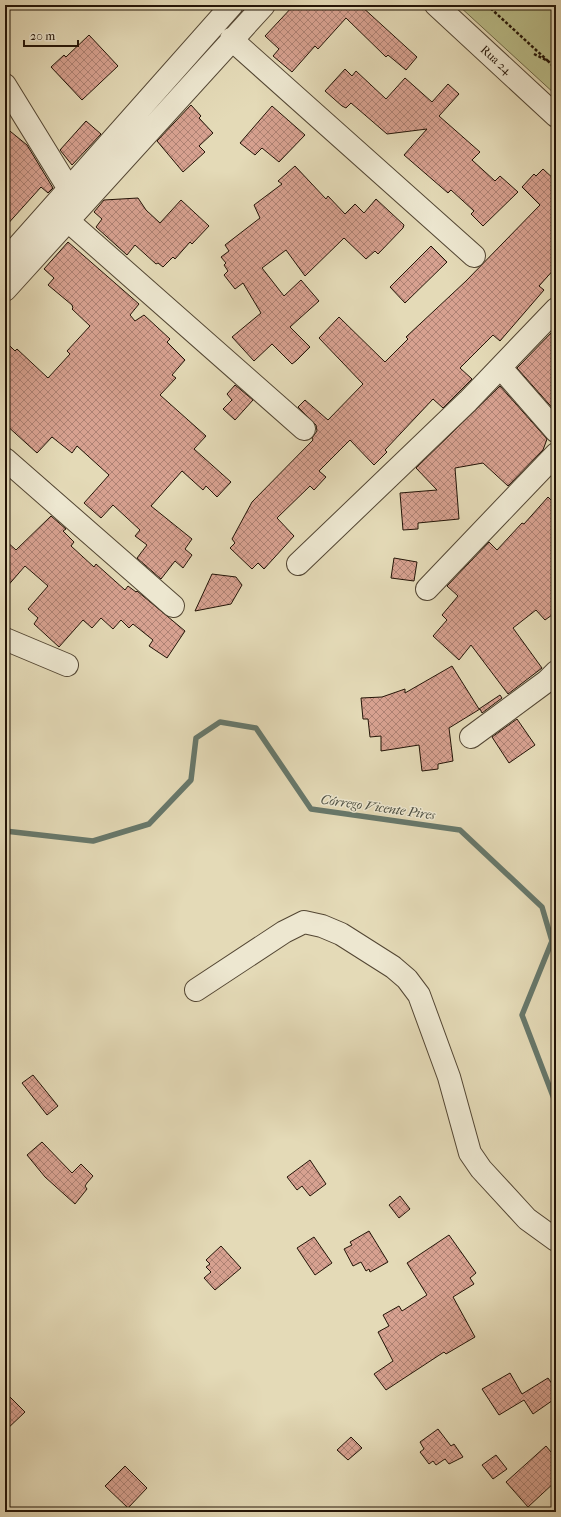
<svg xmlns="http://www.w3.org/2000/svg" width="561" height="1517" font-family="'IM FELL French Canon',serif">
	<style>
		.green { fill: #babe8a; stroke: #6e6948 }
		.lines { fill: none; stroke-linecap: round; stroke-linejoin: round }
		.stream { stroke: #67786b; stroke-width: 5.5 }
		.building { fill: url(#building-cross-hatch); stroke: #231407 }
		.minor-casing { stroke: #534633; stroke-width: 24 }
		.path { stroke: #231407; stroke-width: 2.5; stroke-dasharray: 3 2; stroke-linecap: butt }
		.minor { stroke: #ede7d0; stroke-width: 22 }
		.labels { text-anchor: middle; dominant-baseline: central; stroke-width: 3; stroke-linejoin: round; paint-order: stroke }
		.street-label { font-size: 12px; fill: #231407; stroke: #ede7d0 }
		.water-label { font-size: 13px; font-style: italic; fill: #4b4e41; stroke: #ede7d0 }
	</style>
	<defs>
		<pattern id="building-cross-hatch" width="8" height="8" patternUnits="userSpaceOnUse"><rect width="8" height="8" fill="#d7a190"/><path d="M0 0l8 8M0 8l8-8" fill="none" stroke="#ae8274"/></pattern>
	</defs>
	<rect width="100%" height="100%" fill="#e4dab7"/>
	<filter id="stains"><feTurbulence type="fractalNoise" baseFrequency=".005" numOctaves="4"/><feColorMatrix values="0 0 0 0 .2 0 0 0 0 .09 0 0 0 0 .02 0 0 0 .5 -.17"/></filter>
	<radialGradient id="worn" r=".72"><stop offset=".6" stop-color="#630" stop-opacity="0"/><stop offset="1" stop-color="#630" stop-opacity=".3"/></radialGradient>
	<path class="green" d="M458,5h98v90z"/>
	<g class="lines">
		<path class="stream" d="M5,831l88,10 56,-17 42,-44 5,-42 24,-16 36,6 55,81 149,21 82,77 10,34 -30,74 34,89"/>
	</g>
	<path class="building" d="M294,5h66l57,52 -11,13 -18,-15 -2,2 -40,-39 -28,31 -3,-3 -23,26 -19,-16 6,-7 -14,-13z
		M89,35l29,31 -36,34 -31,-33 13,-12 2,2z
		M345,69l7,7 4,-5 30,28 19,-21 27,24 16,-18 11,10 -20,22 41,36 -8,8 23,21 5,-5 18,16 -35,34 -12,-12 3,-3 -23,-21 -3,3 -44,-38 23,-26 -40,5 -36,-31 -5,5 -4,-2 -17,-15z
		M191,105l10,11 -2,2 14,15 -14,13 6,6 -22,20 -26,-31z
		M272,106l33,29 -26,27 -17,-14 -7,7 -15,-12z
		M86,121l15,13 -29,31 -12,-15z
		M5,127l22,18 26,43 -5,5 -7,-6 -36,40z
		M295,166l31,33 2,-3 17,18 10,-10 9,9 12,-14 28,26 -1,3 -25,26 -3,-3 -9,8 -22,-21 -39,38 -19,-26 -24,18 22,28 17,-16 18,21 -29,26 20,20 -14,14 -4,3 -20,-20 -18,17 -22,-24 29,-24 -18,-30 -8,6 -11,-14 4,-4 -4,-6 2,-2 -5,-6 8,-6 -4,-6 35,-27 -6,-13 28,-21 -4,-3z
		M543,169l13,12v86l-17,19 5,4 -44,51 -7,-6 -33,33 12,11 -29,29 -10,-9 -48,51 2,2 -13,13 -24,-25 -31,31 7,6 -12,13 -4,-4 -33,32 17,18 -30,33 -6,-6 -6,6 -22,-21 5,-5 -3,-4 20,-37 61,-62 -1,-2 5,-7 -1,-6 -18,-18 7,-7 23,20 35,-36 -44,-46 20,-21 46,45 23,-23 -2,-2 60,-56 74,-76 -18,-18 12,-13 2,2z
		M138,198l8,12 14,13 21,-23 28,26 -17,18 -2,-2 -15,17 -2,-2 -10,10 -5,-4 -2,1 -21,-19 -8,10 -31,-28 6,-8 -8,-7 10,-12z
		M68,242l71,62 -9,11 5,6 9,-6 26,24 -3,3 18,18 -13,15 4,3 -16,17 46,41 -12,13 37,33 -14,15 -11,-11 -3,4 -21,-19 -31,35 41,33 -7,10 7,6 -9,13 -8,-7 -14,18 -24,-21 10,-13 -12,-9 5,-6 -27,-25 -12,13 -17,-15 25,-28 -32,-29 -5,7 -20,-16 -15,16 -32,-29v-83l10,10 2,-2 31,29 22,-24 -3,-3 23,-25 -18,-17 1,-1 -1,-3 -24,-20 6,-7 -10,-9z
		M431,246l16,16 -42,41 -15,-16z
		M556,328v84l-39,-44z
		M235,385l18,15 -18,20 -12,-11 9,-9 -5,-6z
		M500,386l47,53 -4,11 -35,36 -25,-23 -28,5 4,51 -41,4v6l-15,1 -3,-37 37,-3 -21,-22z
		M548,497l8,8v107l-11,8 -9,-10 -23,18 29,40 -34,26 -37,-49 -12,15 -26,-24 14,-16 -5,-5 16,-19 -11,-10 42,-44 8,8 25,-27 2,1z
		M51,516l15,13 -3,2 11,11 -3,4 23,21 2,-3 29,26 3,-4 8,6 1,-1 48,40 -18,27 -18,-12 4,-6 -20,-16 -4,4 -8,-8 -8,9 -12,-11 -9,10 -9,-8 -24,27 -25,-23 4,-6 -10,-9 20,-23 -23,-20 -20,23v-49l11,10z
		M394,558l23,4 -3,19 -23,-3z
		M212,574l24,3 6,8 -11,19 -36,7z
		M452,666l27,43 21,-14 2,3 -20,15 -2,-4 -31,19 4,33 -15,3v5l-16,2 -3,-26 -38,6v-15l-11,1 -2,-18h-5l-2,-21 21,-1 23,-8v4z
		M517,719l18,26 -26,18 -17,-26z
		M33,1075l25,31 -11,9 -25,-32z
		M42,1142l30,31 9,-9 12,12 -6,7 -2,3 2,3 -12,15 -30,-27 -18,-22z
		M310,1160l16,24 -16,12 -8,-10 -5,4 -10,-13z
		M400,1196l10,13 -11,9 -10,-13z
		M369,1231l19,31 -18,10 -1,-3 -3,2 -5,-9 -8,4 -9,-17 8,-4 -2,-3z
		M449,1235l27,38 -6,5 4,6 -21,13 22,40 -29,17 -2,-2 -58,38 -12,-16 19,-13 -15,-29 11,-6 -6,-11 16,-9 3,5 25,-16 -20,-32z
		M314,1237l18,26 -17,12 -18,-27z
		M221,1246l20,22 -26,22 -11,-12 7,-6 -5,-5 4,-3 -4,-4z
		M510,1373l12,21 26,-16 8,11v9l-23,16 -9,-14 -25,15 -17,-26z
		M5,1392l20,20 -20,19z
		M438,1429l13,17 3,-2 9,13 -14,7 -4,-5 -9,6 -3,-4 -4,3 -9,-12 4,-3 -4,-7z
		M351,1437l11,11 -14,12 -11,-10z
		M546,1446l10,12v23l-28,26 -22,-25z
		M496,1455l11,14 -14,10 -11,-14z
		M125,1466l22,22 -19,20 -23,-22z"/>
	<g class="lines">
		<defs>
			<path id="minor" d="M436,5l120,111
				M231,39l243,217
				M5,85l64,104
				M67,220l237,209
				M5,261l227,-256
				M5,290l259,-285
				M501,368l55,63
				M5,459l168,147
				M298,564l170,-163 88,-92
				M427,589l129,-135
				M5,639l62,26
				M471,737l76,-56 9,-9
				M196,990l88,-58 20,-10 18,4 19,8 52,33 14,12 12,16 30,82 21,76 11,16 46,50 29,21"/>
		</defs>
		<use href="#minor" class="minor-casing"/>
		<path class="path" d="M487,5l61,56
			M534,54l14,7 8,8"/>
		<use href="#minor" class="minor"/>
	</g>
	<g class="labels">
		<g class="street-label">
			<text transform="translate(496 60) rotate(43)">Rua 24</text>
		</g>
		<g class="water-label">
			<text transform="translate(378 807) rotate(8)">Córrego Vicente Pires</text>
		</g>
	</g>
	<rect width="561" height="1517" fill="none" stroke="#e4dab7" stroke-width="20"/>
	<rect x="6" y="6" width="549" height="1505" fill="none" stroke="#231407" stroke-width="2"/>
	<rect x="10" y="10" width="541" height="1497" fill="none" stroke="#231407"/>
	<path d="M24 40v6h54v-6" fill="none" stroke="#231407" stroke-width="2"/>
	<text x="30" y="40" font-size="12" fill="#231407" stroke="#ede7d0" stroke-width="3" paint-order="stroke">20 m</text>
	<rect width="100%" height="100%" filter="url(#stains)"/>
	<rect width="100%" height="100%" fill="url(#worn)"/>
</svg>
